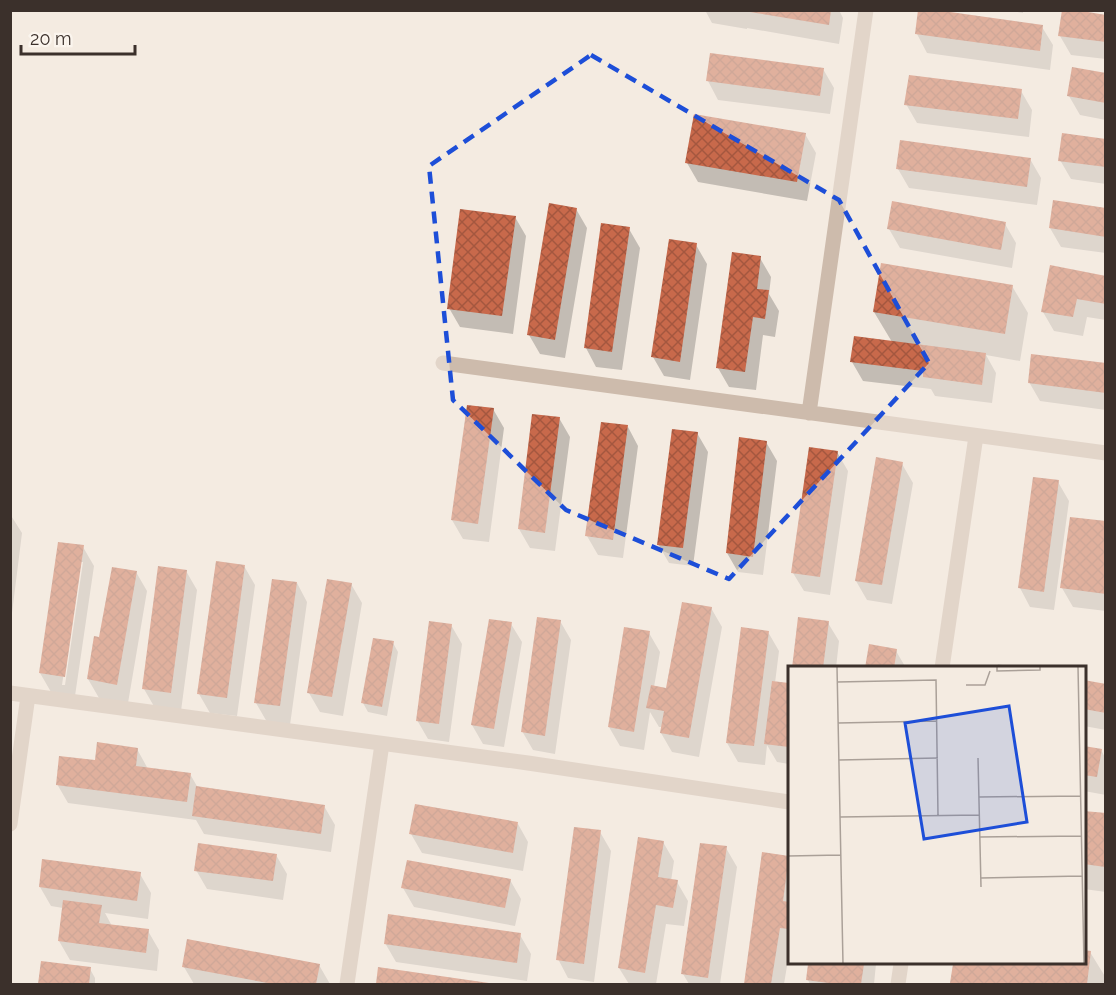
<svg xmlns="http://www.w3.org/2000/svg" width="1116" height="995" viewBox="0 0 1116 995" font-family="Raleway,sans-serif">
<defs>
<pattern id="building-cross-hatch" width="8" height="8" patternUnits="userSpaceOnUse" patternTransform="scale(1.5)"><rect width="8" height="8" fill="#c8694b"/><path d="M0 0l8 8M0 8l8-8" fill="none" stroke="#a4573f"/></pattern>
</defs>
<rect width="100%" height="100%" fill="#f4ebe1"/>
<path fill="#0003" fill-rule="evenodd" d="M 705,10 L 839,10 L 843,18 L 839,44 L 747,28 L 747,29 L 712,23 Z
M 1007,10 L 1023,10 L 1023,13 Z
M 1106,16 L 1106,59 L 1071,55 L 1060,36 Z
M 1042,27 L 1053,45 L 1050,70 L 927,53 L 917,34 Z
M 823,69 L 834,88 L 830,114 L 718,100 L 708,81 Z
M 1106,75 L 1106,120 L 1080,115 L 1069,96 Z
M 1021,91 L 1032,110 L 1029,137 L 917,123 L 906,104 Z
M 805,134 L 816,153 L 807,201 L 698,182 L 687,163 Z
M 1106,140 L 1106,184 L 1071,179 L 1060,160 Z
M 1030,159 L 1041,178 L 1037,205 L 909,188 L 898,169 Z
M 576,209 L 587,228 L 565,358 L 540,354 L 529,335 Z
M 1106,209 L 1106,253 L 1061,247 L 1050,228 Z
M 515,217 L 526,236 L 513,334 L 460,327 L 449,308 Z
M 1005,224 L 1016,243 L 1012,268 L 900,248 L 889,229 Z
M 629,229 L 640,248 L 622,370 L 596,367 L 586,348 Z
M 696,245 L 707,264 L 690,380 L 664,376 L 653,357 Z
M 760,258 L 771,277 L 769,294 L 779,311 L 775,337 L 763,335 L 756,390 L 729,387 L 718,368 Z
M 1106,277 L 1106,320 L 1087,317 L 1083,336 L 1054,331 L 1043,312 Z
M 1012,286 L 1028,313 L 1020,361 L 986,355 L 996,373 L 992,403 L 935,396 L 931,389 L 863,381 L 852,362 L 892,342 L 874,312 Z
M 1106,365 L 1106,410 L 1040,401 L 1029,382 Z
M 493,409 L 504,428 L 489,542 L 463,539 L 452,520 Z
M 559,418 L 570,437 L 555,551 L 530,548 L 519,529 Z
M 628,427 L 638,446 L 623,558 L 598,555 L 587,536 Z
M 697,433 L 708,452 L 693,566 L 669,563 L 658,544 Z
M 766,442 L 777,461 L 763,575 L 738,572 L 727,553 Z
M 837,452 L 848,471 L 830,595 L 804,591 L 793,573 Z
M 902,464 L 913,483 L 892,604 L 867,600 L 856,581 Z
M 1058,482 L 1069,501 L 1054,610 L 1030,607 L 1020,588 Z
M 10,514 L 22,533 L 10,629 Z
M 1106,523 L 1106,611 L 1073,607 L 1062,588 Z
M 83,547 L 94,566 L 75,696 L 51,692 L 40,673 ZM 80,562 L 83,562 L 65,685 L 62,685 Z
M 244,566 L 255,585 L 237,716 L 210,713 L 199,694 Z
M 186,571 L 197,590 L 181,711 L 155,708 L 144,689 Z
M 136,572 L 147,591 L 128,703 L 99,698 L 88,679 L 101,638 Z
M 297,583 L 307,602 L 290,725 L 267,722 L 256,703 Z
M 351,584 L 362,603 L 343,716 L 320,712 L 309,693 Z
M 711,608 L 722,627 L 699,757 L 672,752 L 661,733 L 662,727 L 659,727 L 650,712 L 644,750 L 620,746 L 609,727 L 649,633 L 660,652 L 654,687 L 667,690 Z
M 800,619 L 828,623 L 839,641 L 836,668 L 793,668 Z
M 560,621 L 571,640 L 555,754 L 533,750 L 522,731 Z
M 511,624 L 522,642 L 504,747 L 483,744 L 472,725 Z
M 451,625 L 462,644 L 449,742 L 428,739 L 417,720 Z
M 768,632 L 779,651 L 775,683 L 789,684 L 789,764 L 777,762 L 767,745 L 765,765 L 738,762 L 727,743 Z
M 393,643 L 398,652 L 387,716 L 368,712 L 363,703 Z
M 870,646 L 896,651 L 906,668 L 866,668 Z
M 998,664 L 1016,668 L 997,668 Z
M 1084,681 L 1106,685 L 1106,730 L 1084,726 Z
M 1084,748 L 1101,750 L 1106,759 L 1106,795 L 1084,791 Z
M 137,749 L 148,769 L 190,774 L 198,788 L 324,806 L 335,825 L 331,852 L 204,834 L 196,820 L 68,803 L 57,784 L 96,762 Z
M 1084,812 L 1106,815 L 1106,892 L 1084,889 Z
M 518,824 L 528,842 L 523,871 L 422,853 L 411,834 Z
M 600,832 L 611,851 L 594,982 L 568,978 L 558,959 Z
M 663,842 L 674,861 L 671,881 L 677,882 L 688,901 L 684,926 L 666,924 L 656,984 L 629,984 L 619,968 Z
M 726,848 L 737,867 L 720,984 L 689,984 L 683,974 Z
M 276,855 L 287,874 L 283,900 L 207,889 L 196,870 Z
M 788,858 L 789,954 L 784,984 L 746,984 Z
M 140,874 L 151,893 L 148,919 L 105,913 L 112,926 L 148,931 L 159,950 L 157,971 L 70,960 L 59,941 L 63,908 L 51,906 L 40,887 Z
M 510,880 L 521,899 L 515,926 L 414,907 L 403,888 Z
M 520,935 L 531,954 L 527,981 L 396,962 L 385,943 Z
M 1090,952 L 1106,978 L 1106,984 L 953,984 L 952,982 L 955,964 L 1084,964 Z
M 42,963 L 90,969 L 95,978 L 95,984 L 39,984 Z
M 810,964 L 876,964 L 874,984 L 810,984 L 808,980 Z
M 319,965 L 330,984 L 194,984 L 184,967 Z
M 379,969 L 488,984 L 377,984 Z"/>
<path fill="url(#building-cross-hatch)" d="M 750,10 L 831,10 L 829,25 L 750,12 Z
M 918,10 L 936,10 L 1043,25 L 1040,51 L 915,34 Z
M 1062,10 L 1076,10 L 1106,15 L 1106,42 L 1058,36 Z
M 710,53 L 824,68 L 820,96 L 706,81 Z
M 1072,67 L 1106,73 L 1106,103 L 1067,96 Z
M 909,75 L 1022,89 L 1018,119 L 904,105 Z
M 694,114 L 806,133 L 797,182 L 685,163 Z
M 1062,133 L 1106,139 L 1106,167 L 1058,161 Z
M 900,140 L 1031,158 L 1027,187 L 896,169 Z
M 1053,200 L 1106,208 L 1106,237 L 1049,228 Z
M 892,201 L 1006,222 L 1001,250 L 887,229 Z
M 549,203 L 577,208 L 555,340 L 527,335 Z
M 460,209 L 516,216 L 502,316 L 447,309 Z
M 601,223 L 630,227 L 612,352 L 584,348 Z
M 669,239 L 697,243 L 680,362 L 651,357 Z
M 732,252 L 761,256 L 757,289 L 769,290 L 765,319 L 753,317 L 745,372 L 716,368 Z
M 881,263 L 1013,285 L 1005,334 L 873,312 Z
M 1050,265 L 1106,276 L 1106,304 L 1077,299 L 1073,317 L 1041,312 Z
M 854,336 L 986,353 L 982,385 L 923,377 L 923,371 L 850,362 Z
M 1031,354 L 1106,363 L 1106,393 L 1028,383 Z
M 467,405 L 494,408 L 478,524 L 451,520 Z
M 532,414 L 560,417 L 545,533 L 518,529 Z
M 601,422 L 628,425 L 613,540 L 585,536 Z
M 672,429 L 698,432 L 683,548 L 657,545 Z
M 739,437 L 767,441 L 753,557 L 726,553 Z
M 809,447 L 838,451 L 820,577 L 791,573 Z
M 876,457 L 903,462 L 882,585 L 855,581 Z
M 1033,477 L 1059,480 L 1044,592 L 1018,588 Z
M 1070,517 L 1106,521 L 1106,594 L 1060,588 Z
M 58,542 L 84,545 L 65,677 L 39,673 Z
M 216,561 L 245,565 L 227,698 L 197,694 Z
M 158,566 L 187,570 L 171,693 L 142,689 Z
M 112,567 L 137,571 L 117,685 L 87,679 L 94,636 L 99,637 Z
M 272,579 L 297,582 L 280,706 L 254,703 Z
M 327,579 L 352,583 L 332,697 L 307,693 Z
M 682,602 L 712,607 L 689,738 L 660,733 L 664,711 L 646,708 L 651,685 L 666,688 Z
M 537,617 L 561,620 L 545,736 L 521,732 Z
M 798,617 L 829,621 L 823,668 L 792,668 Z
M 489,619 L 512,622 L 494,729 L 471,725 Z
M 429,621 L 452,624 L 439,724 L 416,721 Z
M 624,627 L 650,631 L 634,732 L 608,727 Z
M 741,627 L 769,631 L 754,746 L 726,743 Z
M 373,638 L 394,641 L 382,707 L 361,703 Z
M 869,644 L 897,649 L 894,668 L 865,668 Z
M 1084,680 L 1106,684 L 1106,713 L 1084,709 Z
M 772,681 L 789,683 L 789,747 L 764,744 Z
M 97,742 L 138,748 L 136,766 L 191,773 L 187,802 L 56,785 L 59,756 L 95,760 Z
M 1084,746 L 1102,749 L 1097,777 L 1084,775 Z
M 196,786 L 325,805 L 321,834 L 192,816 Z
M 415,804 L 518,822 L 513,853 L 409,834 Z
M 1084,811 L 1106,813 L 1105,867 L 1084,864 Z
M 574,827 L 601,830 L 584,964 L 556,960 Z
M 638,837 L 664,841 L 658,877 L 678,880 L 673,908 L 656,905 L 645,973 L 618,968 Z
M 198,843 L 277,854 L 273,881 L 194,871 Z
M 700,843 L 727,846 L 708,978 L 681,974 Z
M 762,852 L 789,856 L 783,901 L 789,902 L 789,929 L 780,928 L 771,984 L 744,984 Z
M 42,859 L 141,872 L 137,901 L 39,887 Z
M 407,860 L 511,879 L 505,908 L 401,888 Z
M 63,900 L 102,905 L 99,923 L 149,929 L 146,953 L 58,941 Z
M 388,914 L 521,933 L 517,963 L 384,944 Z
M 187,939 L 320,964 L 316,984 L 273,984 L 182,967 Z
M 1084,950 L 1091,951 L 1087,984 L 963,984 L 950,983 L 953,964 L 1084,964 Z
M 41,961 L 91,967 L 89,984 L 38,984 Z
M 808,964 L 864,964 L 861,984 L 836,984 L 806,980 Z
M 378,967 L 489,983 L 489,984 L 376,984 Z"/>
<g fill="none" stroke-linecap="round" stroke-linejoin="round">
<path stroke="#cdbbac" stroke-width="15" d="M 443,363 L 1106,453
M 809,413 L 866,10
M 942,668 L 976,436
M 10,693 L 528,763 L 789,802
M 10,824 L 28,696
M 347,984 L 382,744
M 898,984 L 901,964"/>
</g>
<path d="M0 0H1116V995H0ZM 591,55 L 839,200 L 929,363 L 729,579 L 566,510 L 453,400 L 429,166 Z" fill="#f4ebe1" fill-opacity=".55" fill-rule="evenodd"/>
<path fill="none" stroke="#1d4ed8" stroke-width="4.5" stroke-dasharray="12 8" stroke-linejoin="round" d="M 591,55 L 839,200 L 929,363 L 729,579 L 566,510 L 453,400 L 429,166 Z"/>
<g transform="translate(788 666)">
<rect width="298" height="298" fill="#f4ebe1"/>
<path fill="none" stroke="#aaa098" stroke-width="1.5" d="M 49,1 L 55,298M 209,1 L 209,5 L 252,4 L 252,1M 290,1 L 296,298M 49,16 L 148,14 L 150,149M 178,19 L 197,19 L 202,5M 50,57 L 149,55M 190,92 L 193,221M 51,94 L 150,92M 191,131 L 293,130M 52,151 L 191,149M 192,171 L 293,170M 0,190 L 53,189M 193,212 L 294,210"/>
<path fill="#1d4ed8" fill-opacity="0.15" stroke="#1d4ed8" stroke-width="3" d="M 221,40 L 239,156 L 136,173 L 117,57 Z"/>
<rect width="298" height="298" fill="none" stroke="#3b302b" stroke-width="3"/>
</g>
<rect width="1116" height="995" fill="none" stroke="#3b302b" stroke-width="24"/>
<path d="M21 45v9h114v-9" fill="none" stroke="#3b302b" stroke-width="3"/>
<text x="30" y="45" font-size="18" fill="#3b302b" stroke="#fbf5ee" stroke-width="4.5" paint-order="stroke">20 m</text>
</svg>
